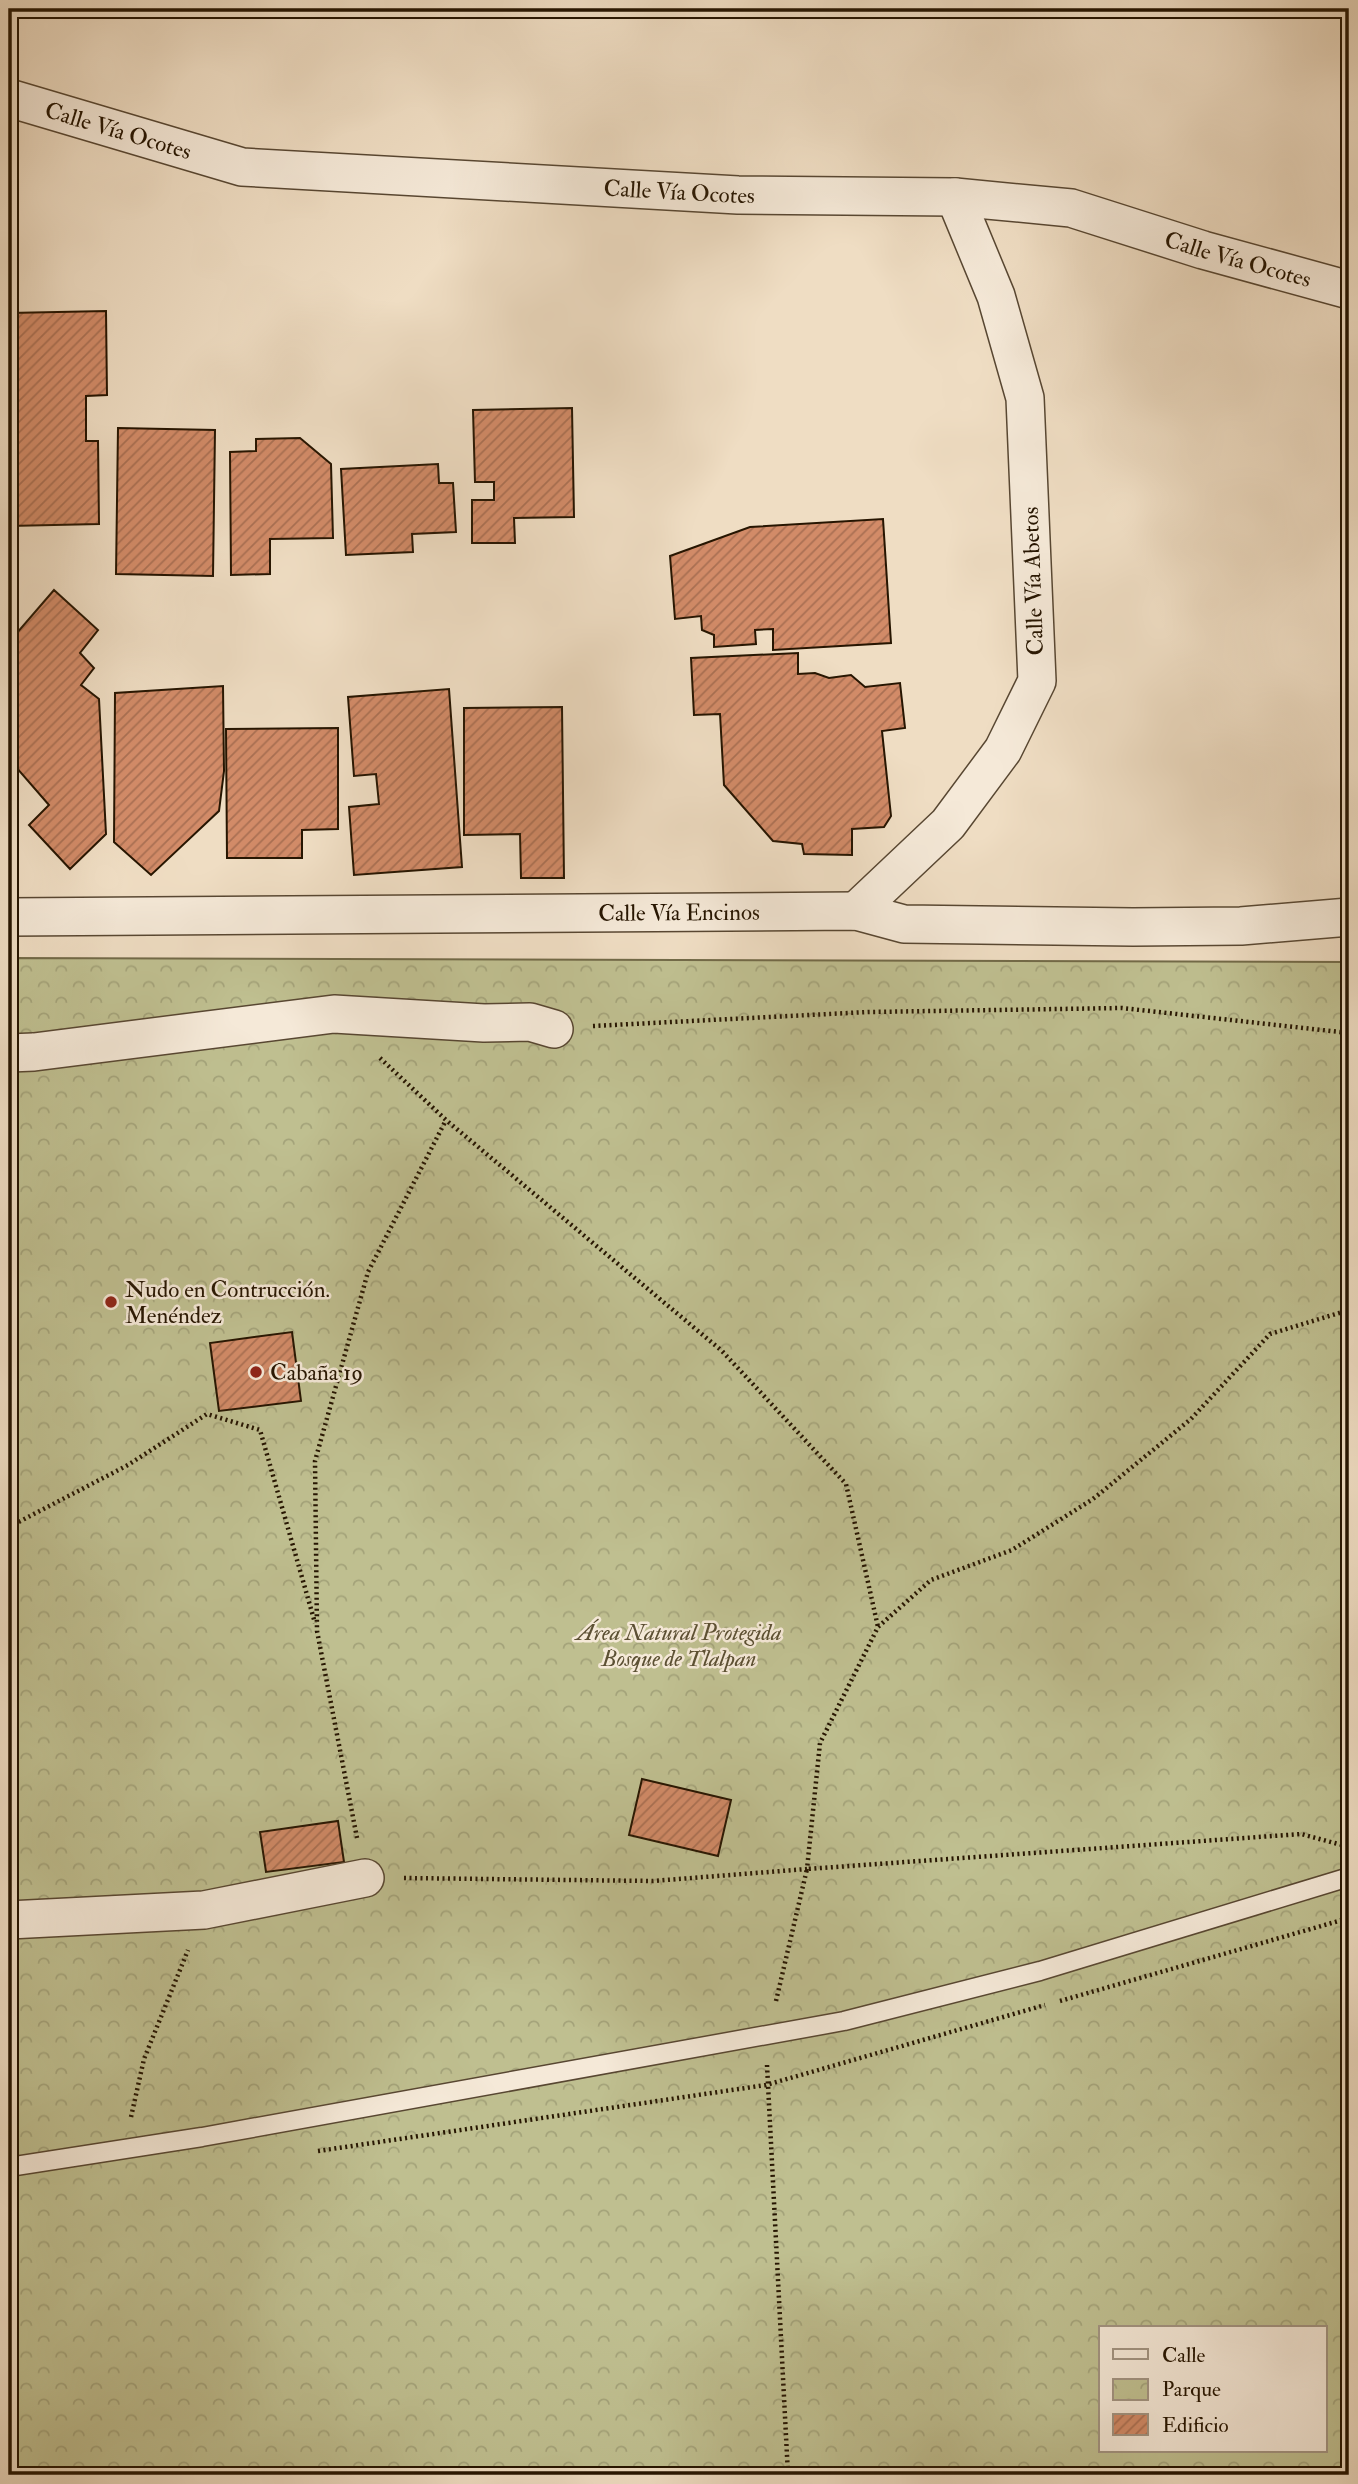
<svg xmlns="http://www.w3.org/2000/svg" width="1358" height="2484" viewBox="0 0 1358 2484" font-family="'IM FELL Double Pica',serif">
<defs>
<pattern id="park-crowns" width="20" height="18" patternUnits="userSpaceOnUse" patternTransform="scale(1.75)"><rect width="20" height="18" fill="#bfbf90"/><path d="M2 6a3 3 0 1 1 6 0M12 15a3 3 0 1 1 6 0" fill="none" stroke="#a4a37a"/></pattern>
<pattern id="building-hatch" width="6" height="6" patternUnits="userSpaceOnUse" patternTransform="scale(1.75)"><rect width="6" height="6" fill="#d28b68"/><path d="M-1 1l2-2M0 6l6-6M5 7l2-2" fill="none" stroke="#aa7053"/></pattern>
</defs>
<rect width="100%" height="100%" fill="#efddc3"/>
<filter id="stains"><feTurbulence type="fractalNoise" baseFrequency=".00286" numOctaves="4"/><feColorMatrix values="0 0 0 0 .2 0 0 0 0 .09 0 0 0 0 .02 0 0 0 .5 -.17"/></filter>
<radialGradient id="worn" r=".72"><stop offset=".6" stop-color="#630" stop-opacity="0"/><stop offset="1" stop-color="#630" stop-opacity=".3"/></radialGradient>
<path fill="url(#park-crowns)" stroke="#726a48" stroke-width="2" fill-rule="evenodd" d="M 9,958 L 1349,962 L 1349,2475 L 9,2475 ZM 1101,2328 L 1325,2328 L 1325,2451 L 1101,2451 Z"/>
<path fill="url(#building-hatch)" stroke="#261501" stroke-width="2" d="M 106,311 L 107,395 L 86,396 L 86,441 L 98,441 L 99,524 L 9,526 L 9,313 Z
M 572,408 L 574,517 L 514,518 L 515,543 L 472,543 L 472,500 L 494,500 L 494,482 L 475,482 L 473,410 Z
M 118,428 L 215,430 L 213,576 L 116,574 Z
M 300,438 L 331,464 L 333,538 L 270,539 L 270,574 L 231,575 L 230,452 L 256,451 L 256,439 Z
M 438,464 L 439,483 L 453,483 L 456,532 L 412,534 L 413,552 L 346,555 L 341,469 Z
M 883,519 L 891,643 L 773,650 L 773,629 L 755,630 L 756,644 L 714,647 L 714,635 L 702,630 L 701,616 L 675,619 L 670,556 L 750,527 Z
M 54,590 L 98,630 L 80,653 L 94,668 L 81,685 L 99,699 L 106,834 L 70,869 L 29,825 L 49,805 L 9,759 L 9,677 L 14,671 L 9,667 L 9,642 Z
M 798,653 L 798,674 L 815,673 L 829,678 L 851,675 L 865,687 L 900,683 L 905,728 L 882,731 L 891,816 L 884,827 L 852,829 L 852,855 L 804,854 L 802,844 L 773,841 L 724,785 L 720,714 L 694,715 L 691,658 Z
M 223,686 L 224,771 L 219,811 L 151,875 L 114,842 L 115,693 Z
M 449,689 L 462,867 L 354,875 L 349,807 L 379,804 L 376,774 L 354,776 L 348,697 Z
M 562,707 L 564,878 L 521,878 L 520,834 L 464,835 L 464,708 Z
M 338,728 L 338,829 L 302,830 L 302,858 L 227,858 L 226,729 Z
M 292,1332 L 301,1401 L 219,1411 L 210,1343 Z
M 642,1779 L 731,1800 L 718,1856 L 629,1835 Z
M 338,1821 L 344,1862 L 266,1872 L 260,1832 Z"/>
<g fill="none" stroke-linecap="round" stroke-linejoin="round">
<defs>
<path id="lane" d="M 9,2167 L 202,2137 L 844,2021 L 1040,1971 L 1349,1877"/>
<g id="street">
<path id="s1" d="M 9,98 L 242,167 L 738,195 L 955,197 L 1071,208 L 1203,250 L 1349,290"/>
<path d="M 856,911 L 948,824 L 1003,750 L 1037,681 L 1025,398 L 996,296 L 955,197"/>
<path id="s2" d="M 9,917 L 856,911 L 904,924 L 1133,927 L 1241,926 L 1349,917"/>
<path d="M 9,1053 L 34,1052 L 334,1014 L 484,1023 L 530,1022 L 554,1029"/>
<path d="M 9,1920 L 204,1910 L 365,1878"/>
</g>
</defs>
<use href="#lane" stroke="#584732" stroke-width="21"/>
<use href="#street" stroke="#584732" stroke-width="40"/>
<path stroke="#261501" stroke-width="4.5" stroke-dasharray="2 3.5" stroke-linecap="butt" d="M 593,1026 L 868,1012 L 1122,1008 L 1349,1033
M 380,1058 L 446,1120 L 722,1351 L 846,1484 L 878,1627
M 9,1527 L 128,1465 L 207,1414 L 260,1430 L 315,1623
M 357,1838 L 317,1631 L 315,1461 L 368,1272 L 446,1120
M 404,1878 L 653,1881 L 807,1869 L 820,1743 L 878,1627 L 931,1580 L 1012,1550 L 1093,1499 L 1191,1419 L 1270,1334 L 1349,1310
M 776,2001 L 807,1869 L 1301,1834 L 1342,1845
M 1060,2001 L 1349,1918
M 767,2065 L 788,2475
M 131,2117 L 144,2059 L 188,1950
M 318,2151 L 766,2085 L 1045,2005"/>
<use href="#lane" stroke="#f5e9d8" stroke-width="18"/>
<use href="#street" stroke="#f5e9d8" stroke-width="37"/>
</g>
<g fill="#8f2418" stroke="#f5e9d8" stroke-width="2.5">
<circle cx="111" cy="1302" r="7"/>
<circle cx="256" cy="1372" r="7"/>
</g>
<g text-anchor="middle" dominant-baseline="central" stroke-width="5" stroke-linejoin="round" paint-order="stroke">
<g font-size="23" fill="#261501" stroke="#f5e9d8">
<text stroke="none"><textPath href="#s1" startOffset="114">Calle Vía Ocotes</textPath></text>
<text stroke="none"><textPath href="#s1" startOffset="681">Calle Vía Ocotes</textPath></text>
<text stroke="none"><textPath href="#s1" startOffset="1248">Calle Vía Ocotes</textPath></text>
<text transform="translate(1033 581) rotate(-92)">Calle Vía Abetos</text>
<text stroke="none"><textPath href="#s2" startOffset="670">Calle Vía Encinos</textPath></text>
</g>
<g font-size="23" fill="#261501" stroke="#f5e9d8" text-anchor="start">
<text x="125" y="1289">Nudo en Contrucción.<tspan x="125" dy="26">Menéndez</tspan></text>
<text x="270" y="1372">Cabaña 19</text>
</g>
<g font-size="23" font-style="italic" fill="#5c5033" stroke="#f5e9d8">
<text x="679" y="1632">Área Natural Protegida<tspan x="679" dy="26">Bosque de Tlalpan</tspan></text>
</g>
</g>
<rect width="1358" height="2484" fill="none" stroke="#efddc3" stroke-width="35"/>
<rect x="10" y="10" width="1337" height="2463" fill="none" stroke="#261501" stroke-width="3.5"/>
<rect x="18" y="18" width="1323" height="2449" fill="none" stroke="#261501" stroke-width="2"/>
<rect x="1099" y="2326" width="228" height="126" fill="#f5e9d8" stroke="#a29482" stroke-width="2"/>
<rect x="1113" y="2349" width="35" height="10" fill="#f5e9d8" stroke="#a29482" stroke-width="2"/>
<text x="1162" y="2362" font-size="21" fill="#261501">Calle</text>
<rect x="1113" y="2379" width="35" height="21" fill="url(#park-crowns)" stroke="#a29482" stroke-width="2"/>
<text x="1162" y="2396" font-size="21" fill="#261501">Parque</text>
<rect x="1113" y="2414" width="35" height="21" fill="url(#building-hatch)" stroke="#a29482" stroke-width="2"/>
<text x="1162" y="2432" font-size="21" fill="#261501">Edificio</text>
<rect width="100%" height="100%" filter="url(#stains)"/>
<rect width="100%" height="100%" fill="url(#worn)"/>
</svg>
